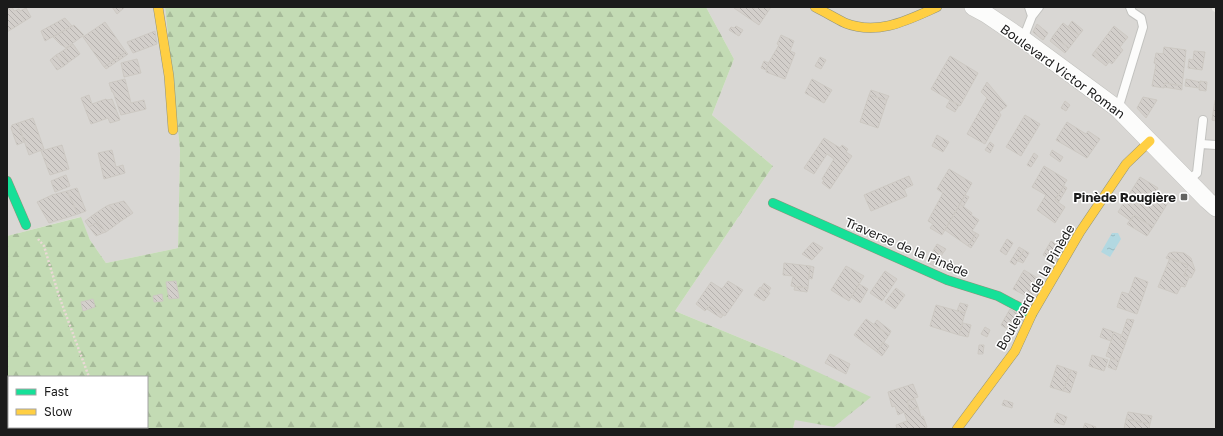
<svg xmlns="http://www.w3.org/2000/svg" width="1223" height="436" viewBox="0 0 1223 436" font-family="'Golos Text',sans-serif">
<defs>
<pattern id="forest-firs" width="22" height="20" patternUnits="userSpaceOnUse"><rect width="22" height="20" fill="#c3dbb4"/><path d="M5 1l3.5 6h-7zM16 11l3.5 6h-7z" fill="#a7bb9a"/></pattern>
<pattern id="water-ripples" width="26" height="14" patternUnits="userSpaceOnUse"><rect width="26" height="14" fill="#b2d8e1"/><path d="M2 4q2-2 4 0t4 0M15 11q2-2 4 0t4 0" fill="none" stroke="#98b9c0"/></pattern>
<pattern id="building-back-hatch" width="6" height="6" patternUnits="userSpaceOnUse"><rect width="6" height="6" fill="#d3cfcb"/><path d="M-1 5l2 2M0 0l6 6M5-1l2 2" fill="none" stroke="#b5b1ae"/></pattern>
</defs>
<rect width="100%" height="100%" fill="#eae8e2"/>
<path fill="#d9d7d4" d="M 7,7 L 165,7 L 180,150 L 178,248 L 106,263 L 90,240 L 80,217 L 7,236 Z
M 706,7 L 1212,7 L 1212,10 L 1216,13 L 1216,429 L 793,429 L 795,420 L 777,353 L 675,311 L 773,166 L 712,115 L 734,59 Z"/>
<path fill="url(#forest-firs)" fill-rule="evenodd" d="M 165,7 L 706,7 L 734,59 L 712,115 L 773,166 L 675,311 L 777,353 L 871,397 L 834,427 L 795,420 L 793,429 L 7,429 L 7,236 L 81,217 L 90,240 L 106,263 L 178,248 L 180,150 ZM 9,377 L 147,377 L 147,427 L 9,427 Z"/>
<path fill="url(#water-ripples)" d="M 1112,233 L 1118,233 L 1121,239 L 1110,257 L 1101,252 Z"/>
<path fill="url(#building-back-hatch)" stroke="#cdc9c3" d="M 7,7 L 12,7 L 14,11 L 19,9 L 20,11 L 26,8 L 31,17 L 7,32 Z
M 112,7 L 125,7 L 117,14 Z
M 735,7 L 751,7 L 754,9 L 755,7 L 771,7 L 759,25 L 734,8 Z
M 65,18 L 72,26 L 45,41 L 41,31 Z
M 1072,21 L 1083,30 L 1079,35 L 1068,27 Z
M 105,22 L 126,52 L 104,67 L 83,37 Z
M 1063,23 L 1079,35 L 1069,48 L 1053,36 Z
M 1037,24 L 1048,33 L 1043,40 L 1033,32 Z
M 74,25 L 84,35 L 66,48 L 62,45 L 61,45 L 53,37 Z
M 736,26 L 743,30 L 739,36 L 729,30 L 731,27 L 734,28 Z
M 1114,26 L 1128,37 L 1120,47 L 1123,50 L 1112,64 L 1095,51 Z
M 155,31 L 157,44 L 133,53 L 127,42 Z
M 781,35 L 794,41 L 790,51 L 795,53 L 785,79 L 766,72 L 769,62 L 779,45 L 777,44 Z
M 1053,36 L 1069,48 L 1065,53 L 1050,41 Z
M 73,44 L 80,54 L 69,62 L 61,52 Z
M 1164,47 L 1186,50 L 1182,86 L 1165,83 L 1164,88 L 1152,86 L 1156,64 L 1154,63 L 1156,53 L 1163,54 Z
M 1095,51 L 1109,62 L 1106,66 L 1092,55 Z
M 1194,51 L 1205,52 L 1202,70 L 1188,68 L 1189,59 L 1193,60 Z
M 61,52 L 69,62 L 64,66 L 56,55 Z
M 126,52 L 128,54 L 106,69 L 104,67 Z
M 56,55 L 64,66 L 57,70 L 50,60 Z
M 950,56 L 978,73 L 960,106 L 931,89 Z
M 820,57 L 826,60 L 821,69 L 815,66 Z
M 137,59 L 141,73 L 124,77 L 121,63 Z
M 764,61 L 769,63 L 766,70 L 761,68 Z
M 125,79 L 131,103 L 144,100 L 146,109 L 121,115 L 113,92 L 112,92 L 109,83 Z
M 812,79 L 832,90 L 824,103 L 805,93 Z
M 1186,79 L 1200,82 L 1199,88 L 1185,86 Z
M 1200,81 L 1207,82 L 1206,91 L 1199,90 Z
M 987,82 L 1007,106 L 999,112 L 1001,115 L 985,144 L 967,134 L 987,98 L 981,92 Z
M 1165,83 L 1182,86 L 1182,90 L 1164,87 Z
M 871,90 L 889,96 L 887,100 L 869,95 Z
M 89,95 L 92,104 L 106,99 L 107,100 L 112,99 L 120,120 L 110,123 L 108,118 L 91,124 L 81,98 Z
M 869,95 L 887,100 L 878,128 L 860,122 Z
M 1143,97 L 1157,100 L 1146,118 L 1137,108 Z
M 950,100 L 959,105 L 955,112 L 946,107 Z
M 1215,100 L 1216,100 L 1216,121 L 1212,120 Z
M 1065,101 L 1070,105 L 1066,111 L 1061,108 Z
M 1025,115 L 1040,124 L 1021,156 L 1006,147 Z
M 33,118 L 44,149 L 29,155 L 18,123 Z
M 1067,122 L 1086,134 L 1088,131 L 1100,139 L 1087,158 L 1056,140 Z
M 18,123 L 24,142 L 17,145 L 11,128 L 12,125 Z
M 937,135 L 949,142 L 943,152 L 932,146 Z
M 824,138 L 840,148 L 842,145 L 848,149 L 846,152 L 852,156 L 830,189 L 822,183 L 824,180 L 822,179 L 834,159 L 827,154 L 814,174 L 804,168 Z
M 990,142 L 994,145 L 990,153 L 985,150 Z
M 62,145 L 69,169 L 50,175 L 41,151 Z
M 112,150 L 116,167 L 123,165 L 125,173 L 104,179 L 98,153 Z
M 1052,150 L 1063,157 L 1060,162 L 1050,155 Z
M 1034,153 L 1038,156 L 1031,167 L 1027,165 Z
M 1044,166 L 1067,180 L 1055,200 L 1065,207 L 1055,223 L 1037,210 L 1046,195 L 1032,187 Z
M 949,169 L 972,183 L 942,235 L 930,228 L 933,224 L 928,221 L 943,193 L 937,189 Z
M 66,175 L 70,186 L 55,192 L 51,181 Z
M 909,176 L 913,185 L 904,189 L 907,196 L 871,211 L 864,195 Z
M 1140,177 L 1158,188 L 1155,193 L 1169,201 L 1153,227 L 1134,215 L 1131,221 L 1118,212 Z
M 1064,186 L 1067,188 L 1058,203 L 1055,200 Z
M 77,188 L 86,211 L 78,214 L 67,191 Z
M 67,191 L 78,214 L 49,223 L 37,202 L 52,195 Z
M 965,195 L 969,197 L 963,207 L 960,204 Z
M 124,201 L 133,213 L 121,221 L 109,205 Z
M 960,204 L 972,213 L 971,215 L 979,220 L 972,231 L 976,233 L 968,246 L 945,230 Z
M 109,205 L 121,221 L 106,232 L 93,215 L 105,207 Z
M 93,215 L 106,232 L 103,233 L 96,223 L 89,227 L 85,221 Z
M 1134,215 L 1153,227 L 1147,236 L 1127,224 Z
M 96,223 L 103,233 L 96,236 L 89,227 Z
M 976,233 L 979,235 L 971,248 L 968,246 Z
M 1007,239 L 1013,243 L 1006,255 L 1000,251 Z
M 1051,241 L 1066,250 L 1058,264 L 1043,255 Z
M 813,242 L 823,248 L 812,260 L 802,254 Z
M 937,244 L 946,249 L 943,253 L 934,249 Z
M 1019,247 L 1024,250 L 1015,265 L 1010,262 Z
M 934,249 L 943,253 L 935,267 L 927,262 Z
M 1024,250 L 1029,253 L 1023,263 L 1018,261 Z
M 1174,252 L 1184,253 L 1191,258 L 1195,270 L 1191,278 L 1184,275 L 1188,265 L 1166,258 L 1169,253 Z
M 1170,258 L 1188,265 L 1184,275 L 1189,277 L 1185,287 L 1181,286 L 1177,294 L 1158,287 Z
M 784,263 L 810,266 L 808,288 L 791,286 L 793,276 L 783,275 Z
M 810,266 L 814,267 L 812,279 L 809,278 Z
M 846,266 L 864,276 L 849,301 L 831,290 Z
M 1024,270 L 1046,283 L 1036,301 L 1013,289 Z
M 885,271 L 897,279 L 882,301 L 870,293 Z
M 1135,277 L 1148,282 L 1137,314 L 1117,307 L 1122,292 L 1129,294 Z
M 176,281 L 179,298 L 169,299 L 166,282 Z
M 728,281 L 743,290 L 725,316 L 709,306 L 705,311 L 696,304 L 711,282 L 722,289 Z
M 764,283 L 771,288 L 768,292 L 761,288 Z
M 859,284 L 868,289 L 860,303 L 851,297 Z
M 795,286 L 808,288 L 807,292 L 794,290 Z
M 760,287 L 770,293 L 764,301 L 754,295 Z
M 896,288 L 905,295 L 895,309 L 885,302 Z
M 162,294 L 163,301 L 154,302 L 153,296 Z
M 93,299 L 95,307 L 83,311 L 81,302 Z
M 960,303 L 968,305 L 965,313 L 957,311 Z
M 936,305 L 965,313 L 959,335 L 930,326 Z
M 709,306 L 723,315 L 721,318 L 707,309 Z
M 1010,309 L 1024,318 L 1014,333 L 1001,325 Z
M 866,319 L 889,335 L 877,352 L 854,335 Z
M 1127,319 L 1134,320 L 1126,342 L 1120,340 Z
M 877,320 L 891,331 L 889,335 L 874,324 Z
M 963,323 L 971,325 L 968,337 L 959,335 Z
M 985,327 L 990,330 L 987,337 L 981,334 Z
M 1103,328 L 1114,332 L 1111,341 L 1100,337 Z
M 1114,332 L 1121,335 L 1120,340 L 1126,342 L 1119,361 L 1106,356 Z
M 883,342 L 889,346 L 882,356 L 877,352 Z
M 979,345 L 984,345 L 983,354 L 978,354 Z
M 830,354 L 850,364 L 846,374 L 825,363 Z
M 1092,355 L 1108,360 L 1104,371 L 1089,366 Z
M 1111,358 L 1119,361 L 1116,370 L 1108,367 Z
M 1057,365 L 1071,370 L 1063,391 L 1050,387 Z
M 1071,370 L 1077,372 L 1070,393 L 1063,391 Z
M 913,384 L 918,397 L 907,401 L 910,410 L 918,407 L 921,417 L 923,416 L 927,427 L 922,429 L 897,429 L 896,425 L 907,421 L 904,412 L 898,415 L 895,406 L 892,407 L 888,392 Z
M 915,399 L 918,407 L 910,410 L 907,401 Z
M 1004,400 L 1013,403 L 1012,408 L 1002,405 Z
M 1128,412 L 1152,416 L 1150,424 L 1126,419 Z
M 1057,413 L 1067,417 L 1064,425 L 1054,422 Z
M 1126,419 L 1150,424 L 1149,429 L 1124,429 Z
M 1085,423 L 1096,427 L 1095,429 L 1083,429 Z"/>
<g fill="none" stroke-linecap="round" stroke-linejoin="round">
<defs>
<path id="lane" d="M 1032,16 L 1039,7
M 1023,39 L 1032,16 L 1029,7
M 1118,109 L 1143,27 L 1141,18 L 1132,12 L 1130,7
M 1201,144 L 1216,145
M 1188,181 L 1197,173 L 1203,120"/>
<path id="street" d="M 973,7 L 986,14 L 1023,39 L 1118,109 L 1207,200 L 1216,208"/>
<path id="fast" d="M 7,181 L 26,225
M 773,203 L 947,280 L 998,296 L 1032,314"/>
<path id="slow" d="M 158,7 L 169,76 L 173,130
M 815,7 C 825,12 835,18 845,23 C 878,36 908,20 937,7
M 957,429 L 1015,351 L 1032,314 L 1080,232 L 1126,164 L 1150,141"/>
</defs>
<use href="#lane" stroke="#c2c2bf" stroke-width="10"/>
<use href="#street" stroke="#c2c2bf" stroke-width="18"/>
<use href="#fast" stroke="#91937a" stroke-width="10"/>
<use href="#slow" stroke="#91937a" stroke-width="10"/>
<path stroke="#ead9d6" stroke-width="2.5" stroke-dasharray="2 2" stroke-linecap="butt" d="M 38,239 L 44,246 L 59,296 L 89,377
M 103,427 L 104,429"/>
<use href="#lane" stroke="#fcfcfb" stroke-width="8"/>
<use href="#street" stroke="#fcfcfb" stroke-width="17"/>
<use href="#fast" stroke="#16e098" stroke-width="9"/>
<use href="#slow" stroke="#ffcf43" stroke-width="9"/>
</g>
<rect fill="#636361" stroke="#fff" stroke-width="1.5" x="1180" y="193" width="8" height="8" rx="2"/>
<g text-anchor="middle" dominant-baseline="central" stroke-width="3" stroke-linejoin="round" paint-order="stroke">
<g font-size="13" fill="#1b1b1b" stroke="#fff">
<text transform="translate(1063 71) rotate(36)">Boulevard Victor Roman</text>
<text transform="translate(907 247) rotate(23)">Traverse de la Pinède</text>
<text transform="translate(1035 287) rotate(-60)">Boulevard de la Pinède</text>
</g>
<g font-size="13" font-weight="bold" fill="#1b1b1b" stroke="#fff" text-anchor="end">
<text x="1176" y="197">Pinède Rougière</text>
</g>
</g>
<rect width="1223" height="436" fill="none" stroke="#1b1b1b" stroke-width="16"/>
<rect x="8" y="376" width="140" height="52" fill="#ffffff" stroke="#a4a4a4"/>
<rect x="16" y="389" width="20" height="6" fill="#16e098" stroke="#a4a4a4"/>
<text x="44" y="396" font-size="12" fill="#1b1b1b">Fast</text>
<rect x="16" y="409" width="20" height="6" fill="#ffcf43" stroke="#a4a4a4"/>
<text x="44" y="416" font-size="12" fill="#1b1b1b">Slow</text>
</svg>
